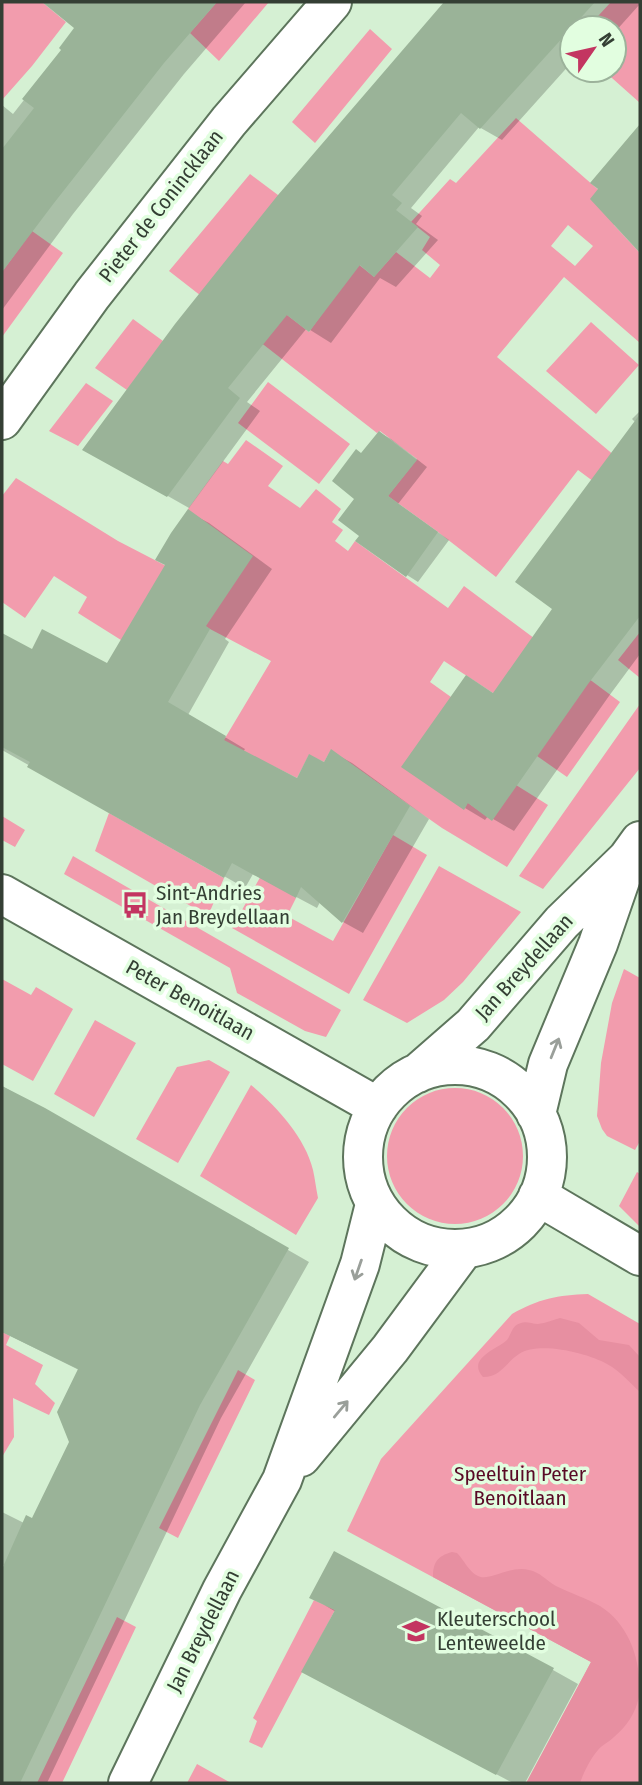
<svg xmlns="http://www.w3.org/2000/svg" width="642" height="1785" viewBox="0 0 642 1785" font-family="'Fira Sans Condensed',sans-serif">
<rect width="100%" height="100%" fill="#d5f0d3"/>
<path fill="#f29cad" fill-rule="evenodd" d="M 2,2 L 42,2 L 66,22 L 32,66 L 2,100 Z
M 217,2 L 269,2 L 219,61 L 190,33 Z
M 611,2 L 640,2 L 640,103 L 603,70 L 614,70 L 614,28 L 587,28 Z
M 370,29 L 392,49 L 315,143 L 292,122 Z
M 516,118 L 625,213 L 614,225 L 640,253 L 640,343 L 564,277 L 497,357 L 640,477 L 640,516 L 578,470 L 496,577 L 438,532 L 388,496 L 417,459 L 380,431 L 377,433 L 169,271 L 250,174 L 278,195 L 287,315 L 309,332 L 358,264 L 374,277 L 396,252 L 430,278 L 440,265 L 422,250 L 430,237 L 411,222 L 450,179 L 456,183 ZM 568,225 L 593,246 L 575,266 L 551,246 Z
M 32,231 L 63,253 L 2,337 L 2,272 Z
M 133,319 L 163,341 L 127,390 L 95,368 Z
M 591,322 L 639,365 L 596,414 L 546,371 Z
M 268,382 L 350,444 L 319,484 L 238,423 Z
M 86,383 L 113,401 L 78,446 L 49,431 Z
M 246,440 L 283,466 L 268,486 L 300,508 L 316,489 L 341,509 L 332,522 L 343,530 L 335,541 L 348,551 L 355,541 L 448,608 L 464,586 L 620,702 L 567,777 L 537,756 L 493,693 L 444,661 L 430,682 L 451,697 L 468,803 L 492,820 L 516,785 L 548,805 L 507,867 L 442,828 L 331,750 L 324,762 L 309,755 L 297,778 L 273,766 L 203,775 L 271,661 L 210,629 L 187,615 L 121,640 L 78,613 L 87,597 L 54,576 L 25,618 L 2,602 L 2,496 L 16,478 L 118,541 L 203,585 L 188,509 L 223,461 L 228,464 Z
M 640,632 L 640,678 L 618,660 Z
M 640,704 L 640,768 L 543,889 L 519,876 Z
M 309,789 L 293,896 L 296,898 L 287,916 L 333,941 L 393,835 L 427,855 L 349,994 L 232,928 Z
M 109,813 L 224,878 L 208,916 L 95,851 Z
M 2,816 L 25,830 L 15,847 L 2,840 Z
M 73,856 L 341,1010 L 326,1037 L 305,1031 L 237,993 L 230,968 L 64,874 Z
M 439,866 L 521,912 L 463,982 L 444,1000 L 407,1023 L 363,1000 Z
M 624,969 L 640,978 L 640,1141 L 635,1150 L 607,1136 L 602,1129 L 597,1116 L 601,1063 L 612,1003 Z
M 2,979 L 31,995 L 36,987 L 73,1009 L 33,1081 L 2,1064 Z
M 95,1020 L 136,1043 L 94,1117 L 54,1094 Z
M 209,1060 L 230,1072 L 178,1163 L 136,1139 L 177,1067 Z
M 251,1085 C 276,1106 305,1137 313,1170 C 315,1179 316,1188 318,1198 L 296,1235 L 200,1176 Z
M387 1156a68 68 0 1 1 136 0a68 68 0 1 1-136 0Z
M 637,1172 L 640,1174 L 640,1227 L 619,1206 Z
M 588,1294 L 640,1324 L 640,1783 L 527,1783 L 591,1662 L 347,1531 L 381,1459 L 512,1314 C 538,1299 558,1295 588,1294 Z
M 2,1325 L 7,1327 L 4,1333 L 10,1336 L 6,1345 L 43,1365 L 35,1384 L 55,1403 L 49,1415 L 13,1398 L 14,1437 L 2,1457 Z
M 238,1370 L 255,1380 L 178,1538 L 159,1528 Z
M 314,1600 L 335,1610 L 262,1748 L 249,1742 L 257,1721 L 253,1718 Z
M 117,1617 L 136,1627 L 62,1783 L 37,1783 Z
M 197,1764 L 231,1783 L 187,1783 Z"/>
<path fill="#e78fa1" d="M 560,1318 L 579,1323 L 599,1340 L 629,1345 L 640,1357 L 640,1392 C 630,1383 620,1371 607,1364 C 587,1353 539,1341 519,1354 C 505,1363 501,1377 483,1377 C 466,1358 498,1349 507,1340 C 512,1333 512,1325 521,1323 C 526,1321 532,1324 538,1324 C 546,1323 552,1320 560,1318 Z
M 452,1552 L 457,1553 C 464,1560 469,1572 478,1576 C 489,1582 510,1565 529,1570 C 540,1572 547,1581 556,1586 C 570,1593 586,1598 600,1606 C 630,1625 642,1662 639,1697 C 635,1714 627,1726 614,1737 C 609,1742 602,1745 598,1750 C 590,1759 584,1772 580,1783 L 526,1783 L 591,1662 L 433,1577 C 433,1563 437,1556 452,1552 Z"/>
<path fill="#0003" d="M 45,2 L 246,2 L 184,74 L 73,214 L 2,310 L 2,105 L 13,114 L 63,50 L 76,28 Z
M 447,2 L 640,2 L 640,4 L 614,33 L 614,28 L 572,28 L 572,62 L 502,140 L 479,127 L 411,208 L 422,216 L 416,224 L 438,240 L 396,287 L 380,278 L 331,343 L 307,328 L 247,402 L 260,411 L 189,508 L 85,449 L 279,196 Z
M 640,411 L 640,654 L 609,696 L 514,831 L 488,816 L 485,820 L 465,808 L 499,700 L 554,609 L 636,423 L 632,419 Z
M 380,433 L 391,439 L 427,467 L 398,504 L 449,540 L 418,582 L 407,575 L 361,536 L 363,455 Z
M 188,512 L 209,523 L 272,569 L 225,639 L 229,642 L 188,715 L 245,749 L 243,752 L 298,780 L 325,764 L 332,752 L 352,763 L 429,819 L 363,933 L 343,922 L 320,902 L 317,908 L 253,874 L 245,888 L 2,750 L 2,635 L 32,652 L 108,665 L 167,565 Z
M 2,1086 L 309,1262 L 221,1418 L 47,1783 L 2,1783 L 2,1573 L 5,1566 L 2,1565 L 2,1512 L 24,1523 L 32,1520 L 71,1442 L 79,1370 L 2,1332 Z
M 311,1597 L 553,1670 L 578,1684 L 525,1783 L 513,1783 L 329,1686 L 336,1612 Z"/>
<path fill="#9ab398" d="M 42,2 L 217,2 L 164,63 L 54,203 L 2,272 L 2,149 L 34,108 L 22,99 L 61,50 L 59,48 L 74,28 Z
M 444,2 L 595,2 L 480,129 L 461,113 L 392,195 L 402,203 L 396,210 L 418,227 L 374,277 L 360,265 L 309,332 L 287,315 L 228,388 L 240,398 L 167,497 L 82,450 L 175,324 L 278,195 Z
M 640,124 L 640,253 L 590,199 L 598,189 L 590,183 Z
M 640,414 L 640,616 L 588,684 L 492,821 L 468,803 L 464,810 L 401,767 L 466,675 L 493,693 L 552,609 L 515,582 Z
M 379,431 L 417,460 L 388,496 L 438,532 L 406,577 L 355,541 L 359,536 L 338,520 L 354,499 L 332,481 L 356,449 L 361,453 Z
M 188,509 L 253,556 L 206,626 L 210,629 L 168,702 L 226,736 L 224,740 L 297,778 L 309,754 L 324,762 L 331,749 L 410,806 L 342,923 L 301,887 L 296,898 L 232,863 L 224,878 L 27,767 L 30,762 L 2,747 L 2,633 L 32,649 L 42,629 L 107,663 L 165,565 L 155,560 L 171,533 Z
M 2,1086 L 45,1108 L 289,1248 L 200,1405 L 20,1783 L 2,1783 L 2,1569 L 26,1515 L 32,1518 L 69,1442 L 57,1412 L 78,1369 L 2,1332 Z
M 334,1551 L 554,1668 L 496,1775 L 301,1672 L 335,1610 L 309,1598 Z"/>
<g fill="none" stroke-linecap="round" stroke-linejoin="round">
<defs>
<path id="minor" d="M 2,420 L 92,295 L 229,121 L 332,2
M 2,894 L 378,1107
M363 1157a92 92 0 1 1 184 0a92 92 0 1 1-184 0Z
M 418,1073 L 473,1025 L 562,922 L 627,859 L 640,841
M 536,1114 L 548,1064 L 598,944 L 625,866
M 538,1196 L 640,1256
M 301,1457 L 390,1349 L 464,1249
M 128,1783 L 222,1590 L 282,1480 L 360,1264 L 375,1204"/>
</defs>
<use href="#minor" stroke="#5d755c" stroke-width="42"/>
<use href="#minor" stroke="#fff" stroke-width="38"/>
</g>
<defs><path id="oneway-shaft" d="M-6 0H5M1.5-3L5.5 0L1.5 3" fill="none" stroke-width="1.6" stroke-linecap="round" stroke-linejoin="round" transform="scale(1.75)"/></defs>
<g stroke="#9a9f9a">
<use href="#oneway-shaft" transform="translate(555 1048) rotate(-68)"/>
<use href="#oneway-shaft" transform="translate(358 1270) rotate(109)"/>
<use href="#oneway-shaft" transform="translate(341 1409) rotate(-50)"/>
</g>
<defs>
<symbol id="bus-bare" viewBox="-9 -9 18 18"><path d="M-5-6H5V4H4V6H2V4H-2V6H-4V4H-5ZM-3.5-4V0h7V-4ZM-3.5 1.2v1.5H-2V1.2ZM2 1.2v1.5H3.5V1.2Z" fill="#c33561" stroke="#e2fee0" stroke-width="2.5" paint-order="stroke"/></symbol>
<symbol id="school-bare" viewBox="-9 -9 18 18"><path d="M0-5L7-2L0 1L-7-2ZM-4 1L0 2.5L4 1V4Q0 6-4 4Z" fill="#c33561" stroke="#e2fee0" stroke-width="2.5" paint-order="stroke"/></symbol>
</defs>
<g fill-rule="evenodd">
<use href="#bus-bare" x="116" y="886" width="38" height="38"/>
<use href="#school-bare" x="397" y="1612" width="38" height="38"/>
</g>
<g text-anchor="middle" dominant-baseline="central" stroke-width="7" stroke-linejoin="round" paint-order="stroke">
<g font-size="21" fill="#343f34" stroke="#e2fee0">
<text transform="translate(161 206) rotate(-52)">Pieter de Conincklaan</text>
<text transform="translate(524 967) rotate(-48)">Jan Breydellaan</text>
<text transform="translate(190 1000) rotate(29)">Peter Benoitlaan</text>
<text transform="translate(203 1631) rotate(-63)">Jan Breydellaan</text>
</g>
<g font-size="21" fill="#343f34" stroke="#e2fee0" text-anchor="start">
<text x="156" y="893">Sint-Andries<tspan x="156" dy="24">Jan Breydellaan</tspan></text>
<text x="437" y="1619">Kleuterschool<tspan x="437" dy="24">Lenteweelde</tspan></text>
</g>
<g font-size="21" fill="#590a26" stroke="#e2fee0">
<text x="520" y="1474">Speeltuin Peter<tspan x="520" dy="24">Benoitlaan</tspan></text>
</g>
</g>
<rect width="642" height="1785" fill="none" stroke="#343f34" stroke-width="7"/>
<g transform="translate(593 49) rotate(56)"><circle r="33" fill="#e2fee0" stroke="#9cb29b" stroke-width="2"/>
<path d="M0-5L12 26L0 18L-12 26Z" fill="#c33561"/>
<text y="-10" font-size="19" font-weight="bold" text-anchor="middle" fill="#343f34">N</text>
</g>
</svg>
